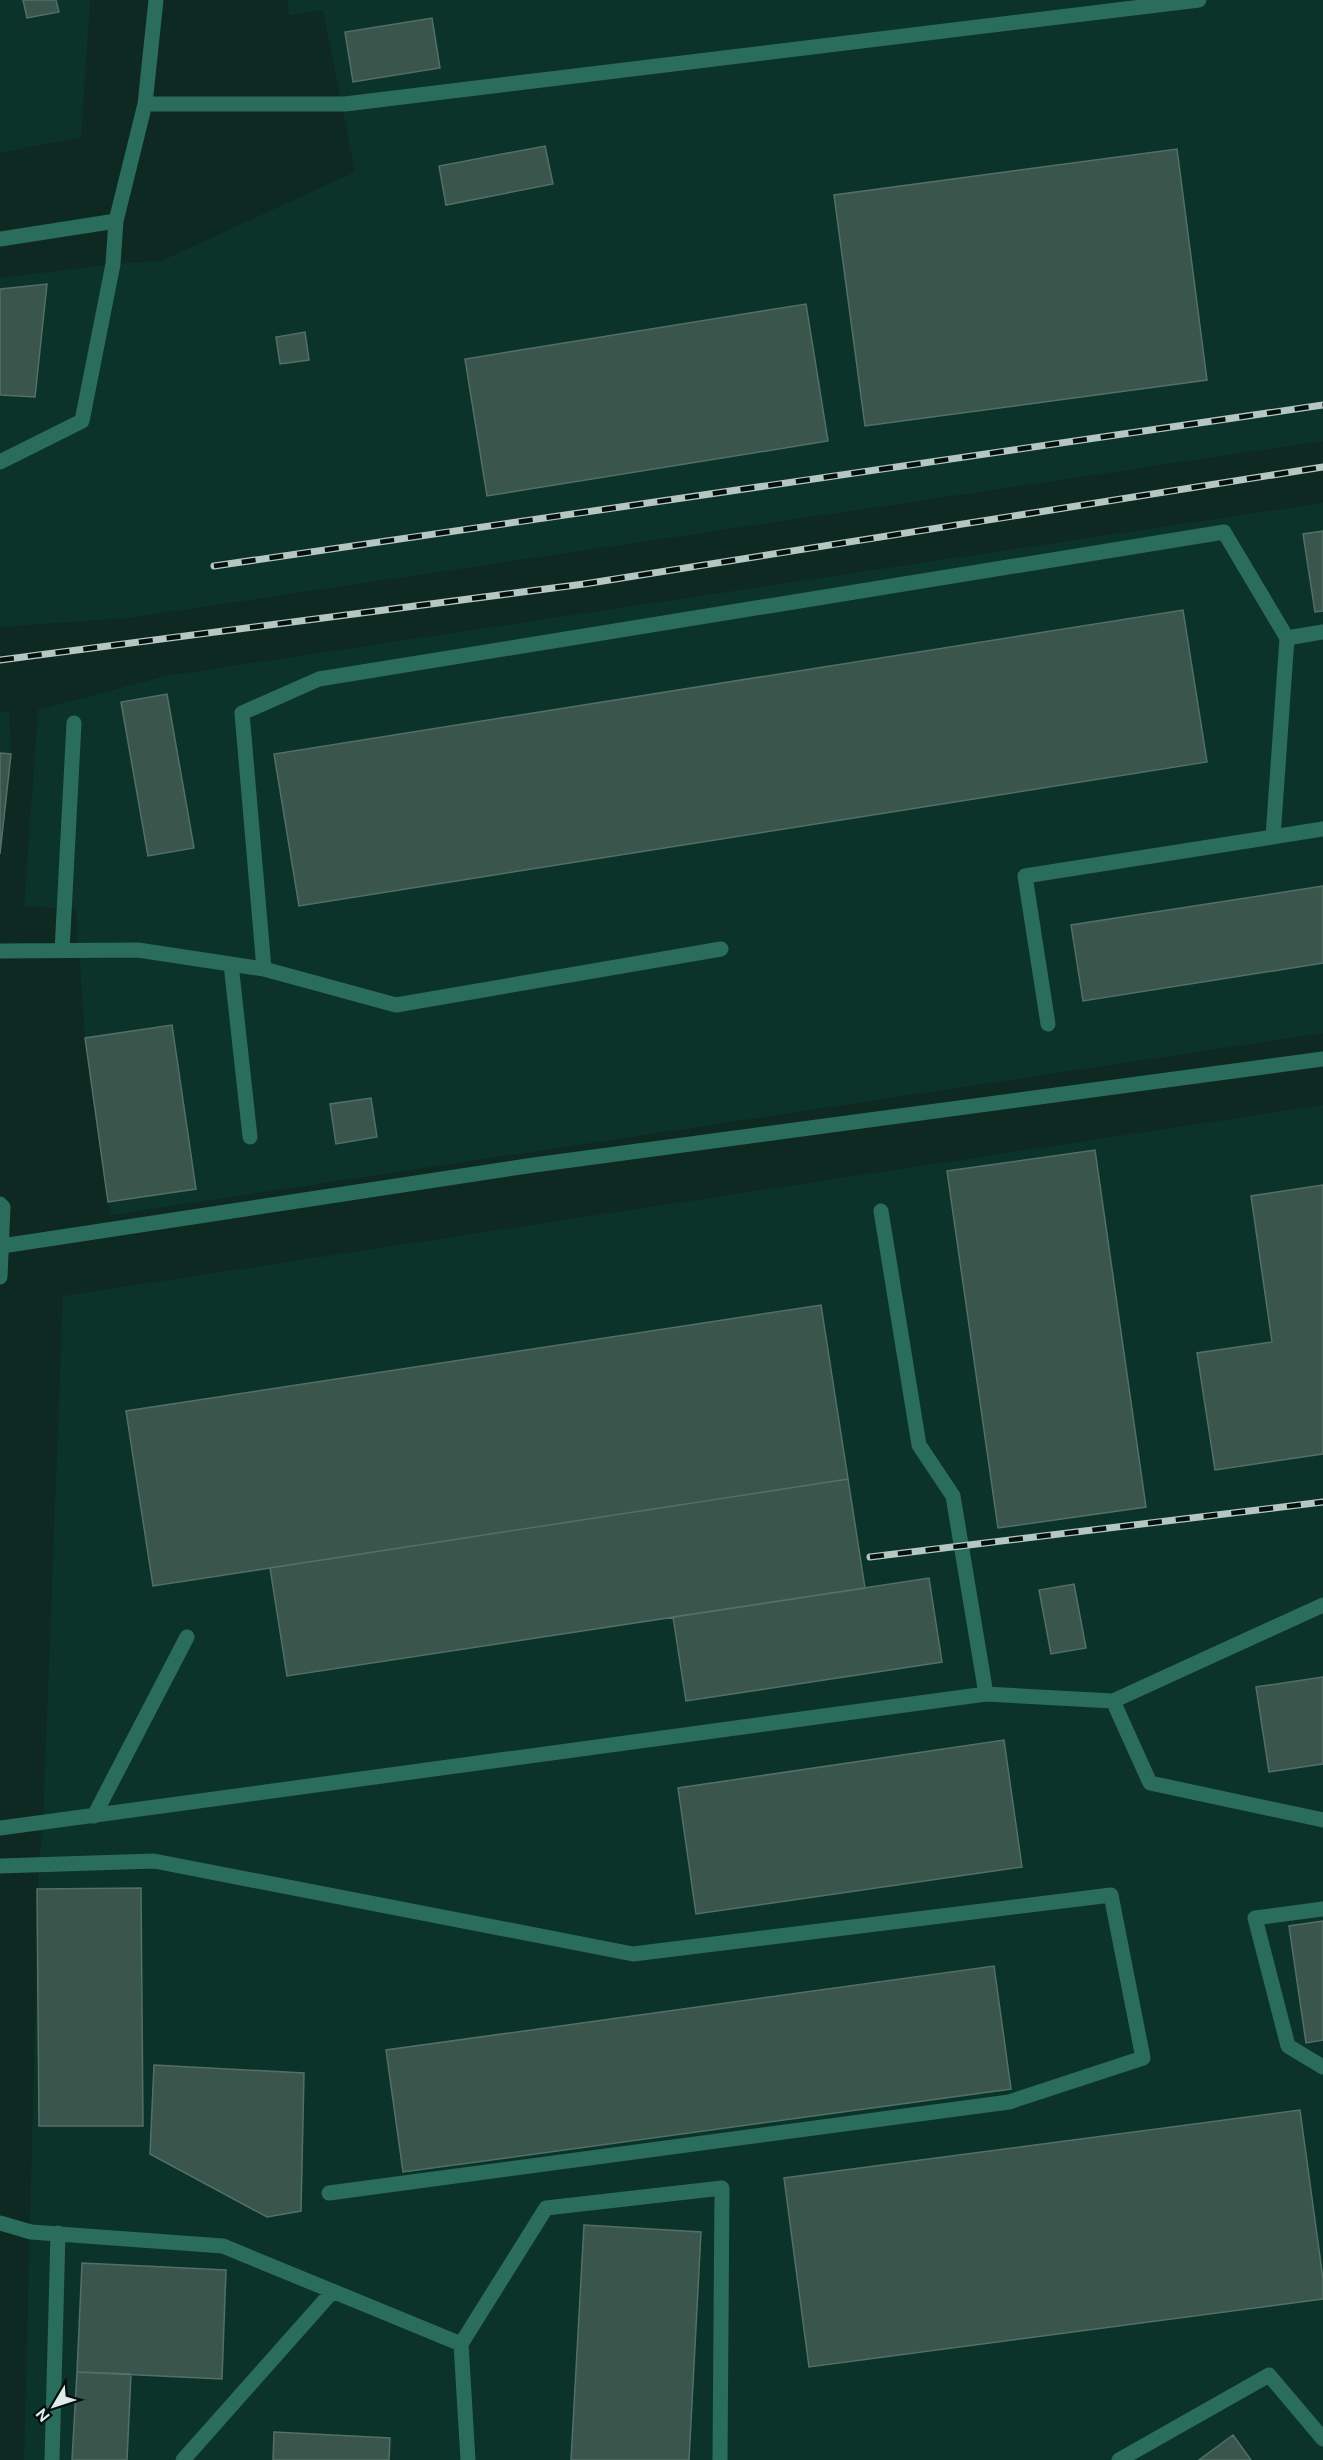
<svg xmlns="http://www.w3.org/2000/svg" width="1323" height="2460" viewBox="0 0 1323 2460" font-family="Ubuntu,sans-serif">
<rect width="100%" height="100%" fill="#0e2922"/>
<path fill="#0c3329" d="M 0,0 L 90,0 L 81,137 L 0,153 Z
M 287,0 L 1323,0 L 1323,441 L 128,618 L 0,627 L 0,278 L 113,264 L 161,261 L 355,172 L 323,10 L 289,15 Z
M 1323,503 L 1323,1033 L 111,1215 L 85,1038 L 76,909 L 24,906 L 38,710 L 165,676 Z
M 0,712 L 9,712 L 11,754 L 0,855 Z
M 1323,1105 L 1323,2460 L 24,2460 L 39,1865 L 43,1822 L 63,1296 Z"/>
<path fill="#39554c" stroke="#537067" stroke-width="1.5" d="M 23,0 L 56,0 L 59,12 L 27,18 Z
M 432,18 L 440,68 L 353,82 L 345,32 Z
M 545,146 L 553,184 L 446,205 L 439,166 Z
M 1177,149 L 1207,380 L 865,426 L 834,195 Z
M 47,284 L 35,397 L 0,395 L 0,289 Z
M 806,304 L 828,441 L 487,496 L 465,359 Z
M 305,332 L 309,360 L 280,364 L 276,337 Z
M 1323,531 L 1323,611 L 1315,612 L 1303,534 Z
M 1183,610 L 1207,762 L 299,906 L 274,754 Z
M 167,694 L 194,848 L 148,856 L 121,702 Z
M 0,753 L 11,754 L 0,854 Z
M 1323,886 L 1323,963 L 1083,1001 L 1071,925 Z
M 172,1025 L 196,1189 L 108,1202 L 85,1038 Z
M 371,1098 L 377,1137 L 336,1144 L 330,1104 Z
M 1095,1150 L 1146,1507 L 998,1528 L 947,1171 Z
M 1323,1185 L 1323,1454 L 1215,1470 L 1197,1353 L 1272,1342 L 1251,1196 Z
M 821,1305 L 848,1479 L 153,1586 L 126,1411 Z
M 848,1479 L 865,1588 L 287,1676 L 270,1568 Z
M 929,1578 L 942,1662 L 686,1701 L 673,1617 Z
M 1074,1584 L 1086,1648 L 1051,1654 L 1039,1590 Z
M 1323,1677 L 1323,1764 L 1269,1772 L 1256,1687 Z
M 1004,1740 L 1022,1867 L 696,1914 L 678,1788 Z
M 141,1888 L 143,2126 L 39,2126 L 37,1889 Z
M 1323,1921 L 1323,2040 L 1306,2043 L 1289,1926 Z
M 994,1966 L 1011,2089 L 403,2172 L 386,2050 Z
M 154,2065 L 304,2073 L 301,2211 L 267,2217 L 150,2154 Z
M 1300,2110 L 1323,2279 L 1323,2299 L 809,2367 L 784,2178 Z
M 584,2225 L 701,2232 L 689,2460 L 571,2460 Z
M 82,2263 L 226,2270 L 222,2379 L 77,2372 Z
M 77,2372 L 131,2374 L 127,2460 L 72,2460 Z
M 274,2432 L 390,2438 L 389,2460 L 273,2460 Z
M 1233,2435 L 1251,2460 L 1199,2460 Z"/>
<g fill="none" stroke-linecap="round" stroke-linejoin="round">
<path stroke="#2a6d5c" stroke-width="15" d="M 145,104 L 345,104 L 1199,0
M 0,239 L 116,221
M 0,462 L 82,421 L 113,264 L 116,221 L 145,104 L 156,0
M 1273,837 L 1287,638
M 0,951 L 138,950 L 264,969 L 242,713 L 319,679 L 1224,532 L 1287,638 L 1323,632
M 62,951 L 74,723
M 231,964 L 250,1137
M 264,969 L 396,1005 L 721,949
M 1048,1024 L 1025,876 L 1323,829
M 0,1204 L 3,1207 L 0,1277
M 881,1211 L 919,1445 L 953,1496 L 986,1694
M 2,1246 L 534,1165 L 1323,1059
M 1113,1701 L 1150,1783 L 1323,1820
M 94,1816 L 187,1637
M 0,1828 L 986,1694 L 1113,1701 L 1323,1605
M 0,1866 L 154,1861 L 633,1954 L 1111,1895 L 1143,2058 L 1009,2102 L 329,2193
M 1323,1909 L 1255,1918 L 1288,2046 L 1323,2067
M 0,2223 L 31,2232 L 223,2246 L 461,2344 L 468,2460
M 461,2344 L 546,2208 L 722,2188 L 720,2460
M 52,2460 L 58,2233
M 183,2460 L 333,2291
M 1119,2460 L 1269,2375 L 1323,2439"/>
<defs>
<path id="rail" d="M 214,566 L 1323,405
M 0,660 L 584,584 L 1323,467
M 870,1557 L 1323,1502"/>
</defs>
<use href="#rail" stroke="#b5c7c1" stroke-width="7"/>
<use href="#rail" stroke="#050f0c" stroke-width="4.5" stroke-dasharray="14" stroke-linecap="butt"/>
</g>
<g transform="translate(54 2406) rotate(231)" stroke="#050f0c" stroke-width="4.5" paint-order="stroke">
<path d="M0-4.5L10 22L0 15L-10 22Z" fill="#dcece6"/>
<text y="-9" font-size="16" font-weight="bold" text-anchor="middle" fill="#dcece6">N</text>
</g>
</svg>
